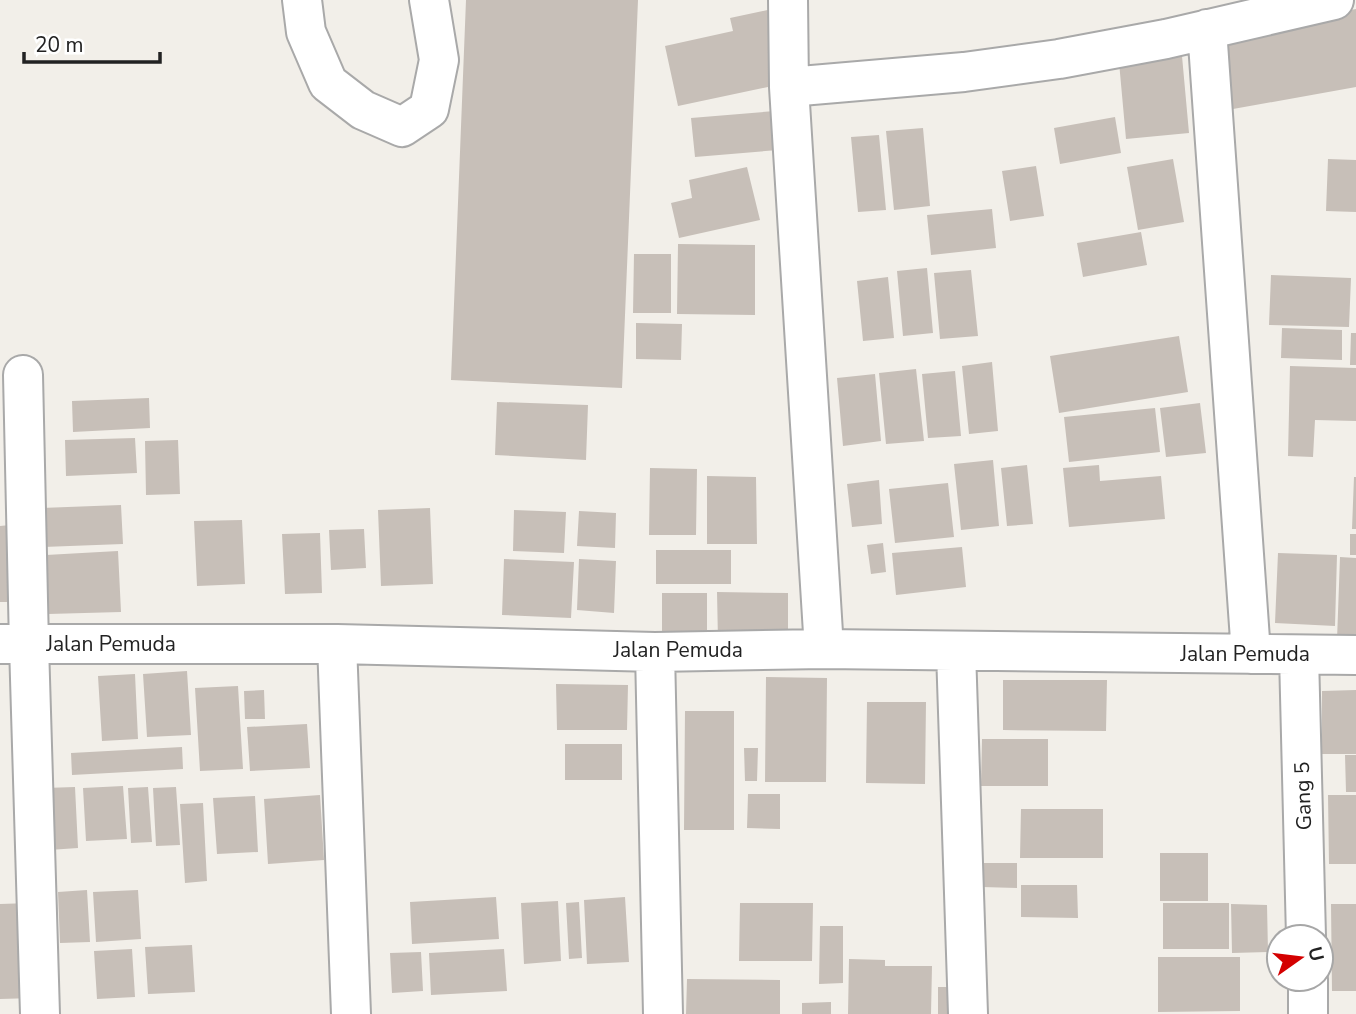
<svg xmlns="http://www.w3.org/2000/svg" width="1356" height="1014" viewBox="0 0 1356 1014" font-family="'Nunito Sans',sans-serif">
<rect width="100%" height="100%" fill="#f2efe9"/>
<path fill="#c7bfb8" d="M 466,0 L 638,0 L 622,388 L 451,380 Z
M 772,9 L 787,83 L 678,106 L 665,46 L 733,31 L 730,18 Z
M 1356,9 L 1356,87 L 1233,109 L 1219,34 Z
M 1182,56 L 1189,133 L 1126,139 L 1119,62 Z
M 775,111 L 778,150 L 695,157 L 691,118 Z
M 1115,117 L 1121,153 L 1060,164 L 1054,128 Z
M 923,128 L 930,206 L 894,210 L 886,131 Z
M 879,135 L 886,210 L 858,212 L 851,137 Z
M 1173,159 L 1184,222 L 1138,230 L 1127,167 Z
M 1328,159 L 1356,160 L 1356,212 L 1326,211 Z
M 1036,166 L 1044,216 L 1010,221 L 1002,171 Z
M 747,167 L 760,220 L 679,238 L 671,203 L 692,198 L 689,180 Z
M 992,209 L 996,248 L 931,255 L 927,215 Z
M 1141,232 L 1147,265 L 1083,277 L 1077,243 Z
M 678,244 L 755,245 L 755,315 L 677,314 Z
M 634,254 L 671,254 L 671,313 L 633,313 Z
M 927,268 L 933,333 L 903,336 L 897,271 Z
M 971,270 L 978,336 L 940,339 L 934,273 Z
M 1271,275 L 1351,278 L 1349,327 L 1269,325 Z
M 888,277 L 894,338 L 863,341 L 857,281 Z
M 636,323 L 682,324 L 681,360 L 636,359 Z
M 1282,328 L 1342,330 L 1342,360 L 1281,358 Z
M 1351,333 L 1356,333 L 1356,365 L 1350,365 Z
M 1179,336 L 1188,392 L 1059,413 L 1050,356 Z
M 992,362 L 998,431 L 969,434 L 962,366 Z
M 1290,366 L 1356,368 L 1356,421 L 1315,420 L 1313,457 L 1288,456 Z
M 916,369 L 924,441 L 886,444 L 879,373 Z
M 955,371 L 961,436 L 928,438 L 922,374 Z
M 875,374 L 881,441 L 843,446 L 837,378 Z
M 149,398 L 150,428 L 73,432 L 72,401 Z
M 497,402 L 588,405 L 586,460 L 495,455 Z
M 1200,403 L 1206,453 L 1166,457 L 1160,408 Z
M 1155,408 L 1160,452 L 1069,462 L 1064,417 Z
M 135,438 L 137,473 L 66,476 L 65,440 Z
M 178,440 L 180,494 L 146,495 L 145,441 Z
M 993,460 L 999,526 L 961,530 L 954,464 Z
M 1027,465 L 1033,524 L 1007,526 L 1001,468 Z
M 1099,465 L 1100,481 L 1161,476 L 1165,519 L 1069,527 L 1063,468 Z
M 650,468 L 697,469 L 696,535 L 649,535 Z
M 707,476 L 756,477 L 757,544 L 707,544 Z
M 1354,477 L 1356,477 L 1356,529 L 1352,529 Z
M 879,480 L 882,524 L 852,527 L 847,484 Z
M 948,483 L 954,537 L 895,543 L 889,489 Z
M 121,505 L 123,544 L 43,547 L 41,508 Z
M 430,508 L 433,584 L 381,586 L 378,510 Z
M 514,510 L 566,512 L 564,553 L 513,551 Z
M 579,511 L 616,513 L 615,548 L 577,546 Z
M 242,520 L 245,584 L 197,586 L 194,521 Z
M 10,525 L 13,602 L 0,602 L 0,526 Z
M 364,529 L 366,568 L 331,570 L 329,530 Z
M 320,533 L 322,593 L 285,594 L 282,534 Z
M 1350,534 L 1356,534 L 1356,555 L 1350,555 Z
M 883,543 L 886,572 L 871,574 L 867,545 Z
M 962,547 L 966,587 L 896,595 L 892,553 Z
M 656,550 L 731,550 L 731,584 L 656,584 Z
M 118,551 L 121,612 L 48,614 L 46,555 Z
M 1278,553 L 1337,555 L 1335,626 L 1275,623 Z
M 1340,557 L 1356,558 L 1356,641 L 1337,640 Z
M 504,559 L 574,562 L 571,618 L 502,615 Z
M 579,559 L 616,561 L 614,613 L 577,610 Z
M 717,592 L 788,593 L 788,641 L 718,641 Z
M 662,593 L 707,593 L 707,637 L 662,637 Z
M 187,671 L 191,735 L 147,737 L 143,674 Z
M 135,674 L 138,739 L 102,741 L 98,676 Z
M 766,677 L 827,678 L 826,782 L 765,782 Z
M 1003,680 L 1107,680 L 1106,731 L 1003,730 Z
M 556,684 L 628,685 L 627,730 L 557,730 Z
M 238,686 L 243,769 L 200,771 L 195,688 Z
M 264,690 L 265,719 L 245,719 L 244,691 Z
M 1356,690 L 1356,754 L 1322,754 L 1322,691 Z
M 867,702 L 926,702 L 925,784 L 866,783 Z
M 685,711 L 734,711 L 734,830 L 684,830 Z
M 307,724 L 310,768 L 250,771 L 247,727 Z
M 982,739 L 1048,739 L 1048,786 L 981,786 Z
M 565,744 L 622,744 L 622,780 L 565,780 Z
M 182,747 L 183,769 L 72,775 L 71,753 Z
M 744,748 L 758,748 L 757,781 L 745,781 Z
M 1345,755 L 1356,755 L 1356,792 L 1346,792 Z
M 123,786 L 127,839 L 86,841 L 83,788 Z
M 75,787 L 78,848 L 49,850 L 45,788 Z
M 148,787 L 152,842 L 131,843 L 128,788 Z
M 176,787 L 180,845 L 156,846 L 153,788 Z
M 748,794 L 780,794 L 780,829 L 747,828 Z
M 320,795 L 324,860 L 268,864 L 264,799 Z
M 1328,795 L 1356,795 L 1356,864 L 1329,864 Z
M 255,796 L 258,852 L 217,854 L 213,798 Z
M 203,803 L 207,881 L 185,883 L 180,804 Z
M 1021,809 L 1103,809 L 1103,858 L 1020,858 Z
M 1160,853 L 1208,853 L 1208,901 L 1160,901 Z
M 982,863 L 1017,863 L 1017,888 L 982,887 Z
M 1021,885 L 1077,885 L 1078,918 L 1021,917 Z
M 87,890 L 90,942 L 60,943 L 58,892 Z
M 138,890 L 141,939 L 96,942 L 93,892 Z
M 496,897 L 499,939 L 412,944 L 410,902 Z
M 625,897 L 629,962 L 587,964 L 584,900 Z
M 558,901 L 561,961 L 524,964 L 521,903 Z
M 579,902 L 582,958 L 569,959 L 566,903 Z
M 30,903 L 34,998 L 0,999 L 0,904 Z
M 740,903 L 813,903 L 812,961 L 739,961 Z
M 1163,903 L 1229,903 L 1229,949 L 1163,949 Z
M 1231,904 L 1267,905 L 1268,952 L 1232,953 Z
M 1331,904 L 1356,904 L 1356,991 L 1332,991 Z
M 820,926 L 843,926 L 843,983 L 819,984 Z
M 192,945 L 195,992 L 148,994 L 145,947 Z
M 132,949 L 135,997 L 97,999 L 94,951 Z
M 504,949 L 507,991 L 431,995 L 429,953 Z
M 421,952 L 423,991 L 392,993 L 390,953 Z
M 1158,957 L 1240,957 L 1240,1011 L 1158,1012 Z
M 849,959 L 885,960 L 885,966 L 932,966 L 931,1014 L 848,1014 Z
M 687,979 L 780,980 L 780,1014 L 686,1014 Z
M 938,987 L 960,987 L 960,1014 L 938,1014 Z
M 831,1002 L 831,1014 L 802,1014 L 802,1003 Z"/>
<g fill="none" stroke-linecap="round" stroke-linejoin="round">
<defs>
<path id="minor" d="M 302,0 L 306,32 L 328,83 L 363,110 L 402,127 L 429,109 L 439,60 L 429,0
M 788,0 L 789,87 L 824,649
M 1207,29 L 1251,654
M 789,87 L 964,72 L 1059,59 L 1166,39 L 1334,0
M 23,375 L 29,645 L 40,1014
M 0,644 L 337,644 L 655,652 L 824,649 L 1356,655
M 337,644 L 351,1014
M 956,651 L 968,1014
M 655,652 L 663,1014
M 1299,655 L 1306,937
M 1308,979 L 1308,1014"/>
</defs>
<use href="#minor" stroke="#a9a9a9" stroke-width="42"/>
<use href="#minor" stroke="#fff" stroke-width="38"/>
</g>
<g text-anchor="middle" dominant-baseline="central" stroke-width="5" stroke-linejoin="round" paint-order="stroke">
<g font-size="21" fill="#222" stroke="#fff">
<text x="111" y="644">Jalan Pemuda</text>
<text x="678" y="650">Jalan Pemuda</text>
<text x="1245" y="654">Jalan Pemuda</text>
<text transform="translate(1303 796) rotate(-92)">Gang 5</text>
</g>
</g>
<g transform="translate(1300 958) rotate(76)"><circle r="33" fill="#ffffff" stroke="#a7a7a7" stroke-width="2"/>
<path d="M0-5L12 26L0 18L-12 26Z" fill="#d40000"/>
<text y="-10" font-size="19" font-weight="bold" text-anchor="middle" fill="#222222">U</text>
</g>
<path d="M24 52v10h136v-10" fill="none" stroke="#222222" stroke-width="3.5"/>
<text x="35" y="52" font-size="21" fill="#222222" stroke="#ffffff" stroke-width="5" paint-order="stroke">20 m</text>
</svg>
